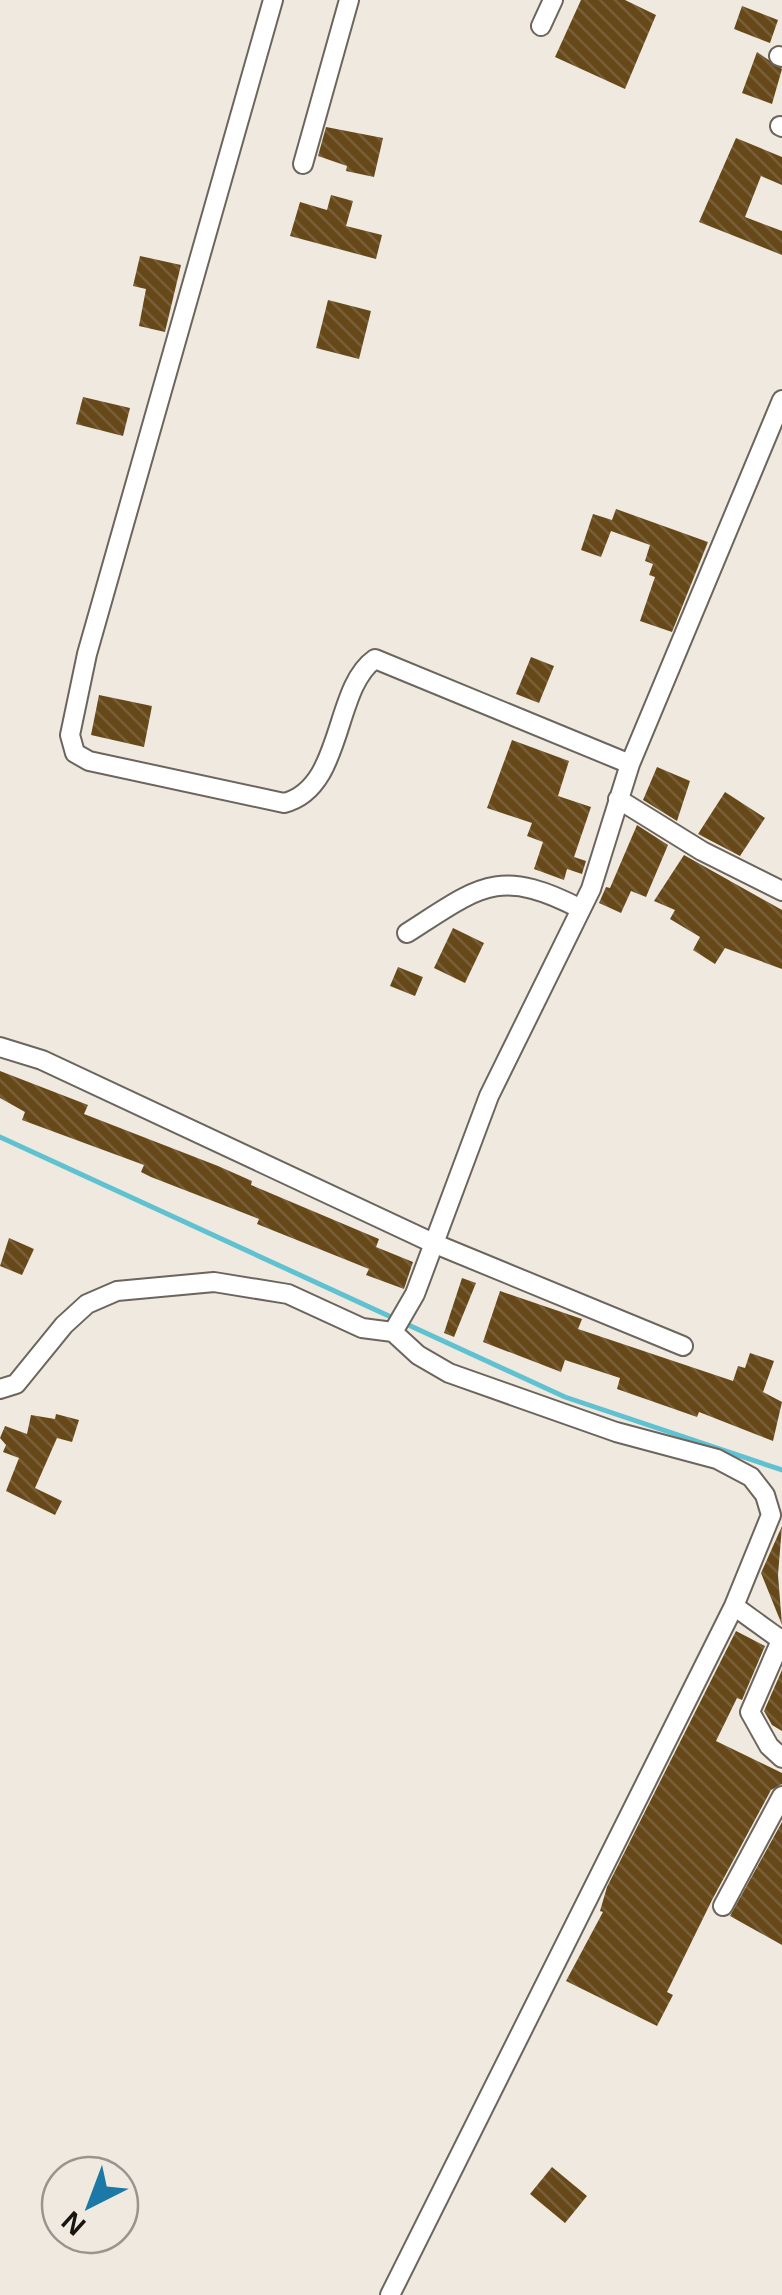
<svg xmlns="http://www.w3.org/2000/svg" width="782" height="2295" viewBox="0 0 782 2295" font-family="Helvetica,sans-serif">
<defs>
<pattern id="building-back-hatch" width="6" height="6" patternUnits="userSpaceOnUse" patternTransform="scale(2.5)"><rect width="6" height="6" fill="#674919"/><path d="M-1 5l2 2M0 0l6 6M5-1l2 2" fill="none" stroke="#775f39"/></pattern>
</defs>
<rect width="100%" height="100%" fill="#f0e9df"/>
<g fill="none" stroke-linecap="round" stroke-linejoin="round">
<path stroke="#60c2d0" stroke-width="5" d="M 0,1137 L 565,1397 L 782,1470"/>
</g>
<path fill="url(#building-back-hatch)" d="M 581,0 L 625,0 L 656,15 L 625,89 L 555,57 Z
M 742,6 L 778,20 L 770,43 L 734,29 Z
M 757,52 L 782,69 L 772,104 L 742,93 Z
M 326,127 L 383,138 L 374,177 L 346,171 L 347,166 L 318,156 Z
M 736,138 L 782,157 L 782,185 L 761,176 L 745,217 L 782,231 L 782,255 L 699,222 Z
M 331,195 L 353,201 L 346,226 L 382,235 L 376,259 L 290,236 L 300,202 L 327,210 Z
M 140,256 L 181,265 L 165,332 L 139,326 L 146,289 L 133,286 Z
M 328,300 L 371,311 L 359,359 L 316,348 Z
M 83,397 L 130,408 L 123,436 L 76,424 Z
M 616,509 L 708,542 L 672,632 L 640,621 L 655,577 L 649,575 L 653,564 L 645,561 L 650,545 L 611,531 L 601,557 L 581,550 L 593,514 L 612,520 Z
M 531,657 L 554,666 L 539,703 L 516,694 Z
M 99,695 L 152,706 L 144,747 L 91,735 Z
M 512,740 L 569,761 L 558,796 L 591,807 L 574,857 L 586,861 L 582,874 L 567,869 L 564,880 L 534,869 L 543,842 L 527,836 L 532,823 L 487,808 Z
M 657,767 L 690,781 L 677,821 L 643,800 Z
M 725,792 L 765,818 L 740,856 L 698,834 Z
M 637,825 L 668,845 L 646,897 L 631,891 L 621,913 L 599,903 L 606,887 L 610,888 Z
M 684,855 L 782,910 L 782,969 L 725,948 L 715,964 L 693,950 L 700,937 L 670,919 L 675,910 L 654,901 Z
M 453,928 L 484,943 L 465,983 L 434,968 Z
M 398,967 L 423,977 L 415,996 L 390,986 Z
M 0,1071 L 88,1105 L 84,1114 L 218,1166 L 252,1181 L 251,1185 L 379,1239 L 376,1247 L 413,1262 L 404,1289 L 366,1275 L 369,1269 L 257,1224 L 259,1219 L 151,1177 L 141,1172 L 144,1165 L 22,1120 L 25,1112 L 0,1098 Z
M 9,1238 L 34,1249 L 22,1275 L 0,1266 Z
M 462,1278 L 476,1283 L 454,1337 L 444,1333 Z
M 500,1291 L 582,1319 L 578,1329 L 733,1381 L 738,1366 L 745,1368 L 750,1353 L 774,1361 L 763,1392 L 782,1402 L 773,1441 L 699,1412 L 697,1417 L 617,1389 L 620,1378 L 565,1360 L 561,1372 L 483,1342 Z
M 56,1414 L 79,1420 L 72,1442 L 57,1438 L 35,1488 L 62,1501 L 55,1515 L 6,1491 L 19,1458 L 3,1452 L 6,1445 L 0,1438 L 5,1426 L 27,1434 L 31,1415 L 55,1419 Z
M 782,1526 L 778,1575 L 782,1625 L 761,1573 Z
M 736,1631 L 765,1646 L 742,1700 L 737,1698 L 716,1741 L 782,1773 L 782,1784 L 771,1790 L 712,1900 L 667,1992 L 673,1995 L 657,2026 L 566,1981 L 603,1912 L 600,1911 L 607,1887 Z
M 782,1670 L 782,1731 L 772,1725 L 764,1711 Z
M 782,1822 L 782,1945 L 730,1916 Z
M 552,2167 L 587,2196 L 565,2223 L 530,2194 Z"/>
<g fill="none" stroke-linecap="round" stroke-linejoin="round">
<defs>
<path id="minor" d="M 273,0 L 87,654 L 70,735 L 75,753 L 89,761 L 284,803 C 344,788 333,688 375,659 L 630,764
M 541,26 L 553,0
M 779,56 L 782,57
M 780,126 L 782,127
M 303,164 L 349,0
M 618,799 L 702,851 L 782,891
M 407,933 C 479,887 498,866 581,909
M 0,1047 L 42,1060 L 433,1243 L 683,1346
M 393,1332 L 415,1294 L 489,1096 L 591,889 L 630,764 L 782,400
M 0,1389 L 16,1384 L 64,1325 L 87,1304 L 117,1291 L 214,1282 L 288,1294 L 362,1328 L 393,1332 L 418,1355 L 449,1373 L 616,1432 L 717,1459 L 751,1477 L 765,1495 L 771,1515 L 734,1606 L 390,2295
M 734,1606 L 781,1640
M 782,1638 L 750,1712 L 769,1746 L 782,1758
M 723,1906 L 782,1796"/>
</defs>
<use href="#minor" stroke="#6b655d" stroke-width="22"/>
<use href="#minor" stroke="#fff" stroke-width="18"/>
</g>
<g transform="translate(90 2205) rotate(222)"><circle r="48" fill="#f0e9df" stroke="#99948d" stroke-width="2.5"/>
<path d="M0-8L18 38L0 25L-18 38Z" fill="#1c78a6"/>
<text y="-15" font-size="28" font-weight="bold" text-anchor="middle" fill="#171512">N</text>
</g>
</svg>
